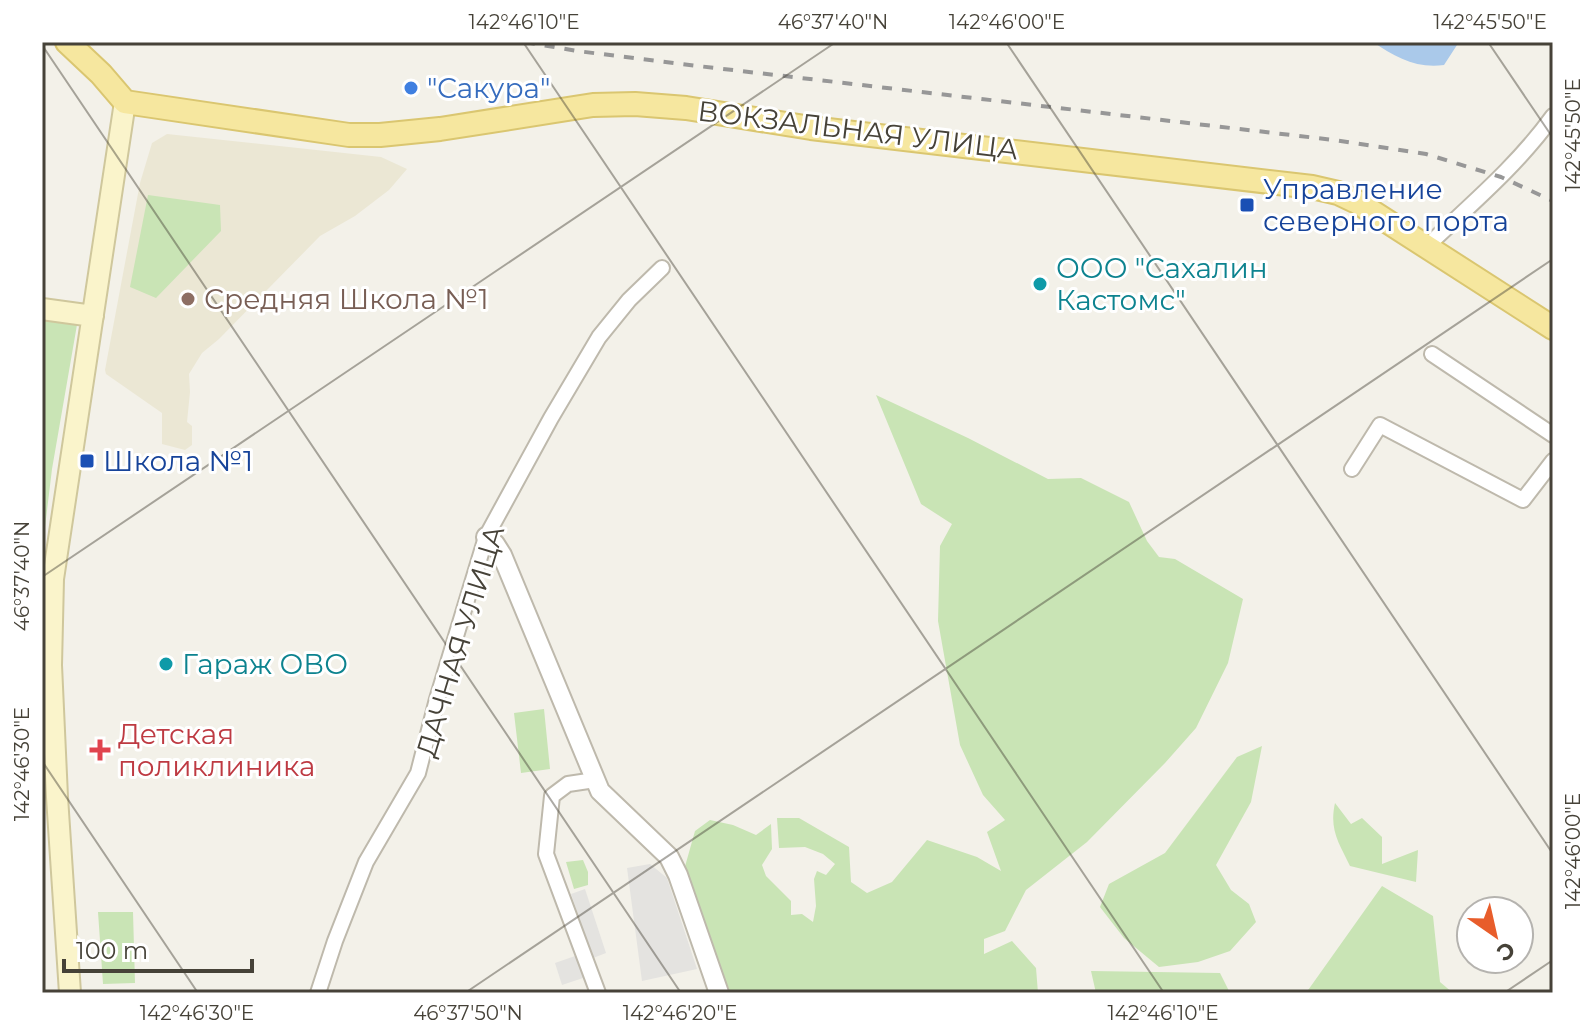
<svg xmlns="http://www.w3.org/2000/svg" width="1595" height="1035" viewBox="0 0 1595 1035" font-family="Montserrat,sans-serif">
<rect width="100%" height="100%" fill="#f3f1e9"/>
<path fill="#ebe7d4" d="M 167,134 L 381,157 L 407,169 L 389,190 L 355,216 L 320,236 L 219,339 L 202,353 L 189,374 L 190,392 L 187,422 L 192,426 L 192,445 L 185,450 L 162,444 L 162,413 L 106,374 L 105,370 L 140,183 L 152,143 Z"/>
<path fill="#c9e4b5" d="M 148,195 L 220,205 L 221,231 L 156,298 L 130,287 Z
M 42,314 L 78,319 L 52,469 L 42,552 Z
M 876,395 L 968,438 L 1048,479 L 1081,478 L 1129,502 L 1147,541 L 1159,557 L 1175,559 L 1243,599 L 1228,663 L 1196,728 L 1165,763 L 1087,842 L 1026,890 L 1005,931 L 984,939 L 984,954 L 1012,941 L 1036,968 L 1038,993 L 727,993 L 684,870 L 695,831 L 710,820 L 733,825 L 756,835 L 771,824 L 772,849 L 762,865 L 766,876 L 791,901 L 791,915 L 802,914 L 813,922 L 816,906 L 814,879 L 817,871 L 826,875 L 835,864 L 823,854 L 805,847 L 779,848 L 777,818 L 799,818 L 849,847 L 851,882 L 867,893 L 892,882 L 927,840 L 977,857 L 1001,871 L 987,832 L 1005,820 L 983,795 L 960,745 L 938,621 L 940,546 L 952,524 L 921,504 Z
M 544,709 L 550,769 L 521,773 L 514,713 Z
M 1262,746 L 1251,802 L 1216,865 L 1231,890 L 1249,904 L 1256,922 L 1230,951 L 1198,962 L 1159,967 L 1124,938 L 1100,907 L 1109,884 L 1165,853 L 1237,757 Z
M 1335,803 L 1351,824 L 1362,818 L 1382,837 L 1382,864 L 1418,850 L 1416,882 L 1350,866 C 1339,843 1329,830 1335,803 Z
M 583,860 L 588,872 L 588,885 L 574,889 L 566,862 Z
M 1382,886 L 1433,916 L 1440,982 L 1453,993 L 1306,993 Z
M 98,912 L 133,912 L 135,983 L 103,984 Z
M 1091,971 L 1220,973 L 1230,993 L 1096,993 Z"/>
<path fill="#e4e3e0" d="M 650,864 L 667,878 L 697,969 L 642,981 L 627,868 Z
M 585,889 L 606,953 L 593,958 L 571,894 Z
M 578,955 L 586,977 L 562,985 L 555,963 Z"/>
<path fill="#aac9ea" d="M 1373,42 L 1462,42 L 1457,45 L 1444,65 C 1417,69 1395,57 1373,42 Z"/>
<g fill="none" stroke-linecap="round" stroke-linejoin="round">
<defs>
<path id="minor" d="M 1426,247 C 1470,205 1517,166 1553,116
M 1432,354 L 1553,435
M 1352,469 L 1380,425 L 1523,500 L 1553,461
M 595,780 L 568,784 L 552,796 L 546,854 L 598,993
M 318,993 L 335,941 L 366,862 L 418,773 L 437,699 L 486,537 L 551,418 L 599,337 L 629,300 L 662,268"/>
<path id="tertiary" d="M 486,537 L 495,544 L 502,555 L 600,791 L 669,857 L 678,875 L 719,993"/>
<path id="secondary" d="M 42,309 L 93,316
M 70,993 L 57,797 L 51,665 L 53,579 L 125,102"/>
<path id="primary" d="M 67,42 L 101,74 L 125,102 L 349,135 L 380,135 L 440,129 L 593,105 L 635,104 L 686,108 L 811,128 L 1312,187 L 1338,193 L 1357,202 L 1553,328"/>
</defs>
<use href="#minor" stroke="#beb9ac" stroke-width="18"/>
<use href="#tertiary" stroke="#beb9ac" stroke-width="22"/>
<use href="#secondary" stroke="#cfc79c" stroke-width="24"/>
<use href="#primary" stroke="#dac670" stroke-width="26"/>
<use href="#minor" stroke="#fff" stroke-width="14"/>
<use href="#tertiary" stroke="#fff" stroke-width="18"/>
<use href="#secondary" stroke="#faf4cb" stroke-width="20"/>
<use href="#primary" stroke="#f6e79f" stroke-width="22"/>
<path stroke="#979797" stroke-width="4" stroke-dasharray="10 10" stroke-linecap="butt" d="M 525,42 L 577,51 L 698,66 L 1334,140 L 1426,154 L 1501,177 L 1553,201"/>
</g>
<path fill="none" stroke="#464238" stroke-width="2" stroke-opacity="0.45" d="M 523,42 L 1164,993M 1006,42 L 1553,854M 1488,42 L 1553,138M 42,45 L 681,993M 42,577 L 836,42M 42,761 L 198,993M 465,993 L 1553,259M 1504,993 L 1553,960"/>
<circle fill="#3f7fe0" stroke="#fff" stroke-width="3" cx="411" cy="88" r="8"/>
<g fill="#1a4fb4" stroke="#fff" stroke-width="3">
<rect x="1239" y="197" width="16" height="16" rx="4"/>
<rect x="79" y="453" width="16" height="16" rx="4"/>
</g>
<g fill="#0f9aa8" stroke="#fff" stroke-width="3">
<circle cx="1040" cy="284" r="8"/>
<circle cx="166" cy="664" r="8"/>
</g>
<circle fill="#8d6e63" stroke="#fff" stroke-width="3" cx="188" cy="299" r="8"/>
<path fill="#e0444e" stroke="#fff" stroke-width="3" d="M96 738h8v8h8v8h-8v8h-8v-8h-8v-8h8z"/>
<g text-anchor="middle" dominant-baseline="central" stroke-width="6" stroke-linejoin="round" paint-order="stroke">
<g font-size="28" fill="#366cbe" stroke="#fff" text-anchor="start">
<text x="427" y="88">"Сакура"</text>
</g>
<g font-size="28" fill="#464238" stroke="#fff">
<text transform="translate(858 130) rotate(7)">ВОКЗАЛЬНАЯ УЛИЦА</text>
<text transform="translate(460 641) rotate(-73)">ДАЧНАЯ УЛИЦА</text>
</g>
<g font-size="28" fill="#164399" stroke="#fff" text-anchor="start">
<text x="1263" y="189">Управление<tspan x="1263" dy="32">северного порта</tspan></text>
<text x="103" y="461">Школа №1</text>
</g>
<g font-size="28" fill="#0d838f" stroke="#fff" text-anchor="start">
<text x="1056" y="268">ООО "Сахалин<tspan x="1056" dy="32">Кастомс"</tspan></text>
<text x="182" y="664">Гараж ОВО</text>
</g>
<g font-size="28" fill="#785e54" stroke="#fff" text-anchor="start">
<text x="204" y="299">Средняя Школа №1</text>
</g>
<g font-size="28" fill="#be3a42" stroke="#fff" text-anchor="start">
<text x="118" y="734">Детская<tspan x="118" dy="32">поликлиника</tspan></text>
</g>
</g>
<rect width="1595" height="1035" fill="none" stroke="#ffffff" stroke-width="88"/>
<g transform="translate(1495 935) rotate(146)"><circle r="38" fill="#ffffff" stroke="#b5b3af" stroke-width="2"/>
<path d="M0-6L14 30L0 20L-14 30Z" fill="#e85d2b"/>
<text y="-12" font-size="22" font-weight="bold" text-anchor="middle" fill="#464238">С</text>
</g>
<path d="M64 959v12h188v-12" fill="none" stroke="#464238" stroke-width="4"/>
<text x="76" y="959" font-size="24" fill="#464238" stroke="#ffffff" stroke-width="6" paint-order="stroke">100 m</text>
<rect x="44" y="44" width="1507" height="947" fill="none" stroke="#464238" stroke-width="3"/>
<g font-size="20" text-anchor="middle" fill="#464238">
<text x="524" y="29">142°46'10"E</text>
<text x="833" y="29">46°37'40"N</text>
<text x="1007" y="29">142°46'00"E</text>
<text x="1490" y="29">142°45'50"E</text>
<text transform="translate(1573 135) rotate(-90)" y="7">142°45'50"E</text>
<text transform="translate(22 576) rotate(-90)" y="7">46°37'40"N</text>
<text transform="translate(22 764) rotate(-90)" y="7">142°46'30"E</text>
<text transform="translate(1573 851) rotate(-90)" y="7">142°46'00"E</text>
<text x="197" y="1020">142°46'30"E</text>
<text x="468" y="1020">46°37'50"N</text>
<text x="680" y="1020">142°46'20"E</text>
<text x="1163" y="1020">142°46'10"E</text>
</g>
</svg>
